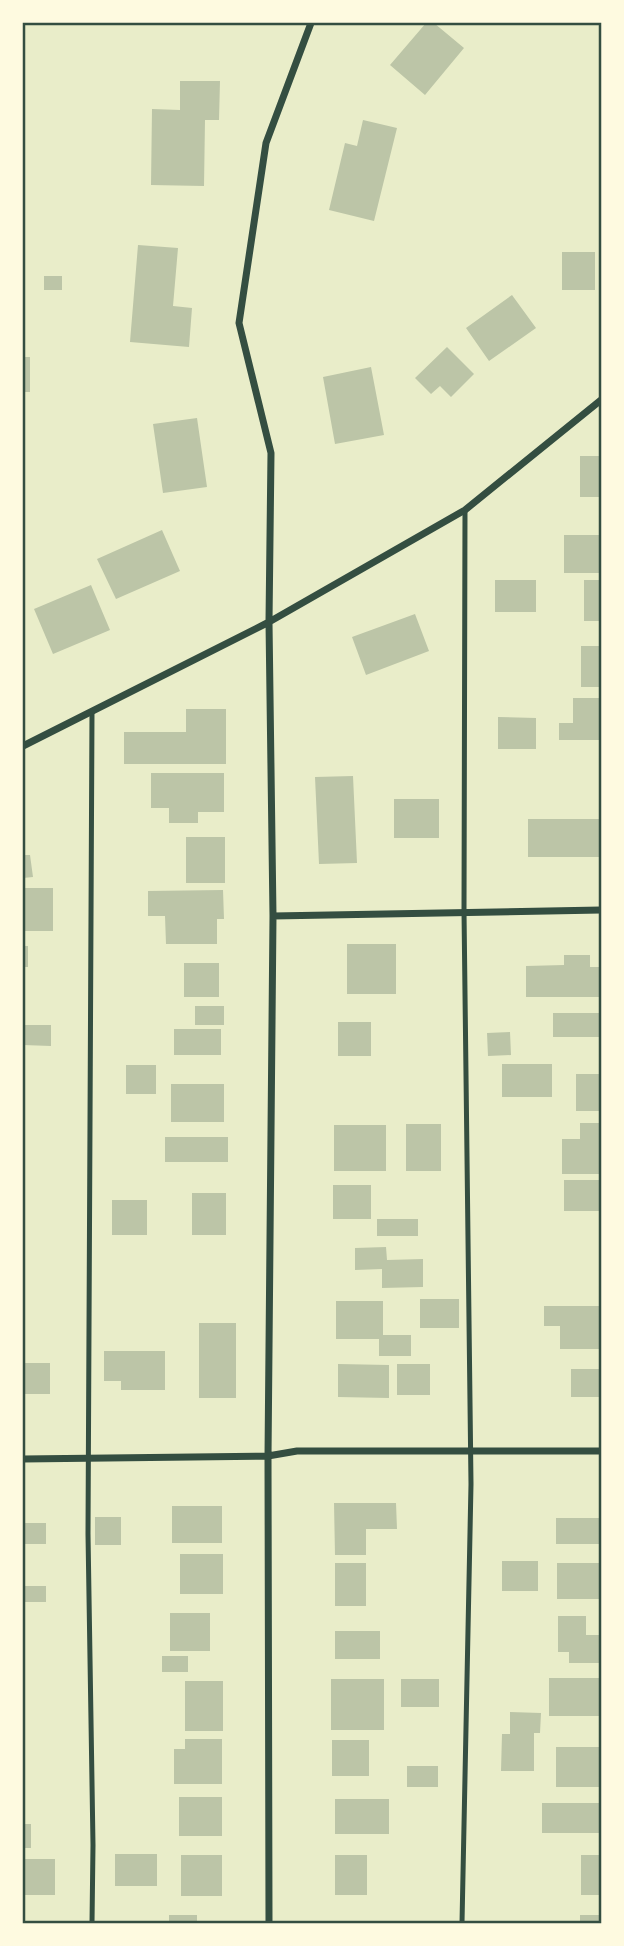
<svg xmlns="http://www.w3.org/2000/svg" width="624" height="1946" viewBox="0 0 624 1946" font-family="Karla,sans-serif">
<rect width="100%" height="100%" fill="#e9edc9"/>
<path fill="#bcc5a7" d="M 426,23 L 434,23 L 464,48 L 425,95 L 390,65 Z
M 180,81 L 220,81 L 219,120 L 205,120 L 204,186 L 151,185 L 152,109 L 180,110 Z
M 363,120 L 397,128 L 374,221 L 329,210 L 345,143 L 357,146 Z
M 138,245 L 178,248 L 173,306 L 192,308 L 189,347 L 130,342 Z
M 562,252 L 595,252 L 595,290 L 562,290 Z
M 44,276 L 62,276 L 62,290 L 44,290 Z
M 512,295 L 536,328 L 489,361 L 466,328 Z
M 447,347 L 474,374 L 451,397 L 440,386 L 431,394 L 415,378 Z
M 23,357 L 30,357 L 30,392 L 23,392 Z
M 371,367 L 384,435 L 335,444 L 323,377 Z
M 197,418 L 207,487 L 163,493 L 153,424 Z
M 580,456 L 601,456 L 601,497 L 580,497 Z
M 162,530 L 180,571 L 116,599 L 97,559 Z
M 564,535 L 601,535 L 601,573 L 564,573 Z
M 495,580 L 536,580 L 536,612 L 495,612 Z
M 584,580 L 601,580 L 601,621 L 584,621 Z
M 91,585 L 110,630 L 53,654 L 34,609 Z
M 415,614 L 429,651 L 366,675 L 352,637 Z
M 581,646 L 601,646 L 601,687 L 581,687 Z
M 573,698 L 601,698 L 601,740 L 559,740 L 559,723 L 573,723 Z
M 186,709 L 226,709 L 226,764 L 124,764 L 124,732 L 186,732 Z
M 498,717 L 536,718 L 536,749 L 498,749 Z
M 151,773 L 224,773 L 224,812 L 198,812 L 198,823 L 169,823 L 169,808 L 151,808 Z
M 353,776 L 357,863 L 319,864 L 315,777 Z
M 394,799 L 439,799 L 439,838 L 394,838 Z
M 528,819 L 601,819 L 601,857 L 528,857 Z
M 186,837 L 225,837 L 225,883 L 186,883 Z
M 23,855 L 30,855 L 33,877 L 23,878 Z
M 23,888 L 53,888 L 53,931 L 23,931 Z
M 223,890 L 224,919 L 217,919 L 217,944 L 166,944 L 165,916 L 148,916 L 148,891 Z
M 347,944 L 396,944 L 396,994 L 347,994 Z
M 23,946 L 28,946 L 28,967 L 23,967 Z
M 564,955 L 590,955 L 590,967 L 601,967 L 601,997 L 526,997 L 526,966 L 564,965 Z
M 184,963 L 219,963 L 219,997 L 184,997 Z
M 195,1006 L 224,1006 L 224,1025 L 195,1025 Z
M 553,1013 L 601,1013 L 601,1037 L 553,1037 Z
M 338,1022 L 371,1022 L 371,1056 L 338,1056 Z
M 23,1025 L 51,1025 L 51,1046 L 23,1045 Z
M 174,1029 L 221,1029 L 221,1055 L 174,1055 Z
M 510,1032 L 511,1055 L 488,1056 L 487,1033 Z
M 502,1064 L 552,1064 L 552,1097 L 502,1097 Z
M 126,1065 L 156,1065 L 156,1094 L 126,1094 Z
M 576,1074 L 601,1074 L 601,1111 L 576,1111 Z
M 171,1084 L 224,1084 L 224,1122 L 171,1122 Z
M 580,1123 L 601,1123 L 601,1174 L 562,1174 L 562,1139 L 580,1139 Z
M 406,1124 L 441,1124 L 441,1171 L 406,1171 Z
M 334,1125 L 386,1125 L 386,1171 L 334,1171 Z
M 165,1137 L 228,1137 L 228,1162 L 165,1162 Z
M 564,1180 L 601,1180 L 601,1211 L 564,1211 Z
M 333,1185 L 371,1185 L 371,1219 L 333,1219 Z
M 192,1193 L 226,1193 L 226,1235 L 192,1235 Z
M 112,1200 L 147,1200 L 147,1235 L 112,1235 Z
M 377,1219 L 418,1219 L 418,1236 L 377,1236 Z
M 386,1247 L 387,1260 L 423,1259 L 423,1287 L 382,1288 L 382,1269 L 355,1270 L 355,1248 Z
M 420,1299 L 459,1299 L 459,1328 L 420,1328 Z
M 336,1301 L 383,1301 L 383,1335 L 411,1335 L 411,1356 L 379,1356 L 379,1339 L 336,1339 Z
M 544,1306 L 601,1306 L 601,1349 L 560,1349 L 560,1326 L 544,1326 Z
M 199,1323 L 236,1323 L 236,1398 L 199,1398 Z
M 104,1351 L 165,1351 L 165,1390 L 121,1390 L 121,1381 L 104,1381 Z
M 23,1363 L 50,1363 L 50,1394 L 23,1394 Z
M 338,1364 L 389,1365 L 389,1398 L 338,1397 Z
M 397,1364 L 430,1364 L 430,1395 L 397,1395 Z
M 571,1369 L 601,1369 L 601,1397 L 571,1397 Z
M 334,1503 L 396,1503 L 397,1529 L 366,1529 L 366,1555 L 335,1555 Z
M 172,1506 L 222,1506 L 222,1543 L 172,1543 Z
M 95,1517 L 121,1517 L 121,1545 L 95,1545 Z
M 556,1518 L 601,1518 L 601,1544 L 556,1544 Z
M 23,1523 L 46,1523 L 46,1544 L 23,1544 Z
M 180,1554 L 223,1554 L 223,1594 L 180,1594 Z
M 502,1561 L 538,1561 L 538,1591 L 502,1591 Z
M 335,1563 L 366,1563 L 366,1606 L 335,1606 Z
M 557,1563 L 601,1563 L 601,1599 L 557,1599 Z
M 23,1586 L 46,1586 L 46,1602 L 23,1602 Z
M 170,1613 L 210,1613 L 210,1651 L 170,1651 Z
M 558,1616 L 586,1616 L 586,1635 L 601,1635 L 601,1663 L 569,1663 L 569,1652 L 558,1652 Z
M 335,1631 L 380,1631 L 380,1659 L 335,1659 Z
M 162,1656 L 188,1656 L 188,1672 L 162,1672 Z
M 549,1678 L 601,1678 L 601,1716 L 549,1716 Z
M 331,1679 L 384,1679 L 384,1730 L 331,1730 Z
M 401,1679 L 439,1679 L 439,1707 L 401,1707 Z
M 185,1681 L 223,1681 L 223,1731 L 185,1731 Z
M 510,1712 L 541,1713 L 540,1733 L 534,1733 L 534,1771 L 501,1771 L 502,1734 L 510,1734 Z
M 185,1739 L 222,1739 L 222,1784 L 174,1784 L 174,1749 L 185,1749 Z
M 332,1740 L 369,1740 L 369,1776 L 332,1776 Z
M 556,1747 L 601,1747 L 601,1787 L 556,1787 Z
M 407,1766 L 438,1766 L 438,1787 L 407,1787 Z
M 179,1797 L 222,1797 L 222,1836 L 179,1836 Z
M 335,1799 L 389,1799 L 389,1834 L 335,1834 Z
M 542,1803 L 601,1803 L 601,1833 L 542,1833 Z
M 23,1824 L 31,1824 L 31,1848 L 23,1848 Z
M 115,1854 L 157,1854 L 157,1886 L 115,1886 Z
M 181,1855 L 222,1855 L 222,1896 L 181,1896 Z
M 335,1855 L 367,1855 L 367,1895 L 335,1895 Z
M 581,1855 L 601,1855 L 601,1895 L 581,1895 Z
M 23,1859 L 55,1859 L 55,1895 L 23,1895 Z
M 169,1915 L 197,1915 L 197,1923 L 169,1923 Z
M 580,1915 L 601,1915 L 601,1923 L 580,1923 Z"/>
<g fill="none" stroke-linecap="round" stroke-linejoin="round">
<path stroke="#344e41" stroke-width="5" d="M 92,1923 L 93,1845 L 88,1534 L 92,712
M 462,1923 L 471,1484 L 464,911 L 465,510"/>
<path stroke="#344e41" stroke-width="7" d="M 23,746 L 269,622 L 465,510 L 601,400
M 273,916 L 601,910
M 23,1459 L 268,1456 L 297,1451 L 601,1451
M 269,1923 L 268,1456 L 273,916 L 269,622 L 271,453 L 239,323 L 266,143 L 311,23"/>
</g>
<rect width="624" height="1946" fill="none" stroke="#fefae0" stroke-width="49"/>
<rect x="24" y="24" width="576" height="1898" fill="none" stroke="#344e41" stroke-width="2.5"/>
</svg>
